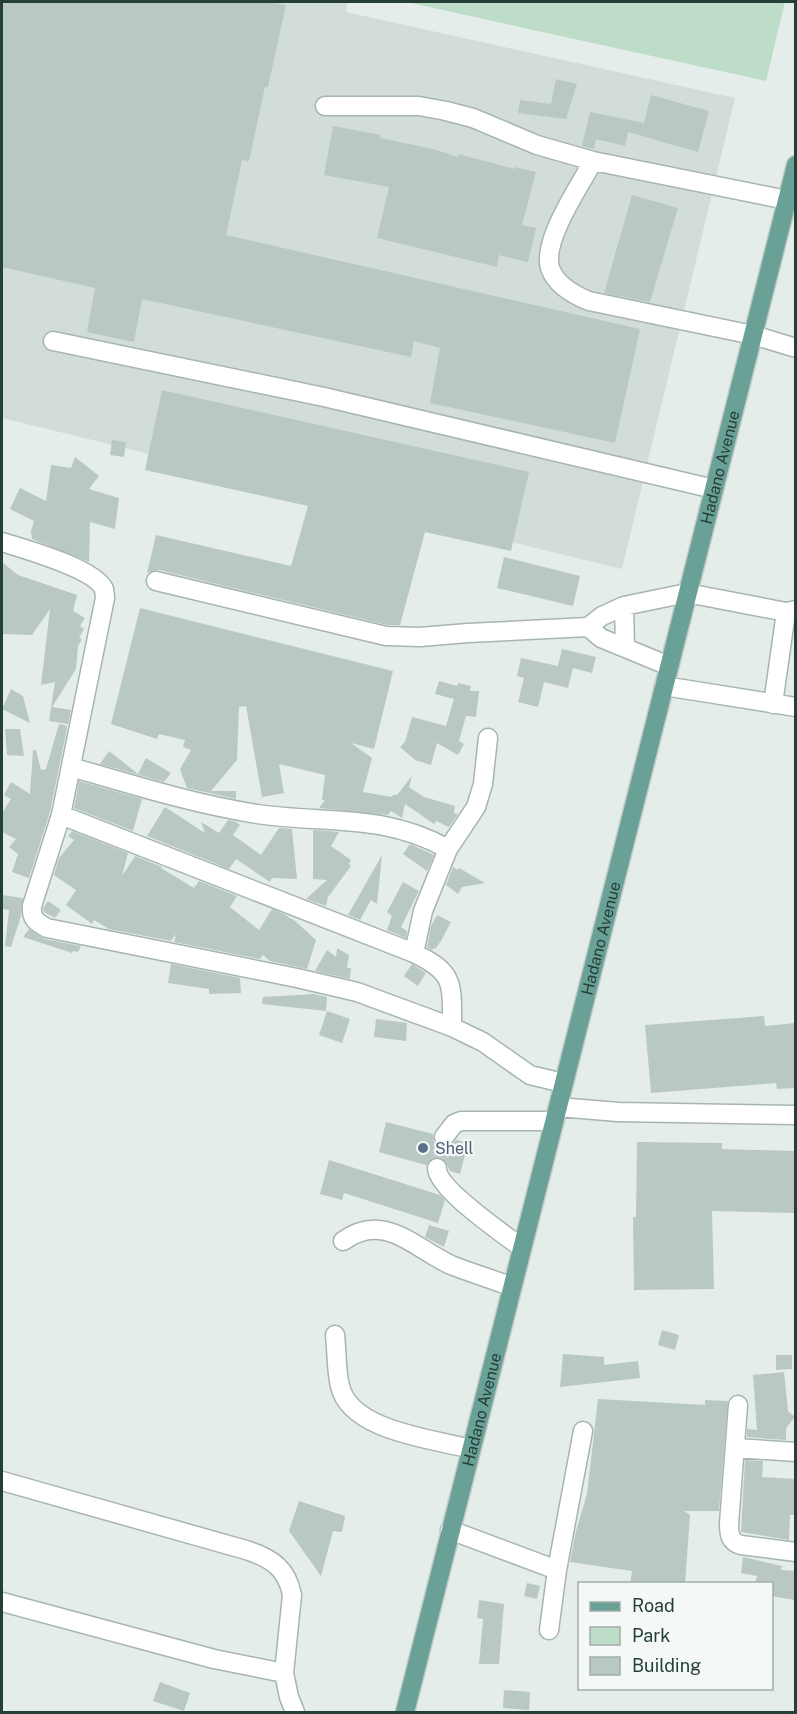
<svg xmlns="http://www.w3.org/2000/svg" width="797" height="1714" viewBox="0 0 797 1714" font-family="'Public Sans',sans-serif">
<rect width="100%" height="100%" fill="#e4ede9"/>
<path fill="#d2ddd8" d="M 2,2 L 347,2 L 346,12 L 735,98 L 622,569 L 2,418 Z"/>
<path fill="#beddc8" d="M 406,2 L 785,2 L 766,81 Z"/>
<path fill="#b9c8c2" d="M 2,2 L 270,2 L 286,5 L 268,87 L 265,87 L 249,161 L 242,160 L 226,235 L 640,329 L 615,443 L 430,403 L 440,348 L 414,341 L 411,357 L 142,299 L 134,342 L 87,332 L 95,288 L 2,267 Z
M 556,79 L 577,84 L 566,119 L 518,113 L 520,100 L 551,104 Z
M 651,95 L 709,111 L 698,152 L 628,132 L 625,146 L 596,139 L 594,149 L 582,146 L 590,112 L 644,123 Z
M 333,126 L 381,135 L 380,138 L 433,149 L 458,157 L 458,154 L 515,169 L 515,167 L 536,172 L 522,225 L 536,228 L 528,262 L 499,255 L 497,267 L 377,238 L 389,187 L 324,175 Z
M 632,195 L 678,208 L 650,302 L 604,293 Z
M 162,390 L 529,472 L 511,551 L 425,532 L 400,625 L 387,625 L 159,570 L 147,573 L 156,535 L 291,566 L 308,506 L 145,470 Z
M 112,440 L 126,442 L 124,457 L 110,455 Z
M 75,457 L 99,476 L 89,489 L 119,498 L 115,529 L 90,522 L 89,562 L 32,539 L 31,531 L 34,521 L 10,509 L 20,488 L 46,501 L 51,465 L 71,468 Z
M 504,557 L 580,576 L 573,606 L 497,588 Z
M 2,562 L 18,575 L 77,595 L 73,611 L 85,618 L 80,626 L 84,629 L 79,638 L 82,639 L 78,646 L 76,669 L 52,707 L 71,710 L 68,724 L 49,721 L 55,682 L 41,685 L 50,609 L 32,635 L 2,634 Z
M 140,608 L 393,671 L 374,749 L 351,743 L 372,758 L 363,792 L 392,797 L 393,795 L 397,795 L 412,776 L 409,787 L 424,797 L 455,806 L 454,813 L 458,814 L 449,827 L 436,821 L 434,824 L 405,804 L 402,818 L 391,811 L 388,815 L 319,808 L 325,800 L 322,800 L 325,775 L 279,764 L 284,793 L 262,797 L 246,706 L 239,707 L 237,760 L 211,791 L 236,791 L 236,799 L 187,788 L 180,769 L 191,750 L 183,747 L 185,740 L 159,734 L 157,739 L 111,724 Z
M 562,649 L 596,657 L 592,673 L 573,668 L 568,688 L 544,682 L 538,707 L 518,702 L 524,678 L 517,676 L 521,658 L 558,666 Z
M 439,681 L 457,686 L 458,683 L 471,686 L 470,691 L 479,691 L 476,717 L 466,716 L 459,741 L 464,744 L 458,755 L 437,743 L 431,765 L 415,760 L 400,747 L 405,742 L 412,717 L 446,726 L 454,699 L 435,694 Z
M 11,689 L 23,696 L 30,723 L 2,709 Z
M 59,724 L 67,726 L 67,728 L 50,812 L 29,878 L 12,872 L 18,854 L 9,847 L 16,839 L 2,832 L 2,813 L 11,799 L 4,795 L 11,782 L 30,794 L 33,750 L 36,750 L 41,770 L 46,769 Z
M 5,729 L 20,729 L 24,756 L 7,755 Z
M 109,751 L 138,774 L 146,758 L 171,773 L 164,782 L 100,764 Z
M 79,781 L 142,799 L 133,831 L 74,808 Z
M 165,807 L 205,833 L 201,822 L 219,833 L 228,820 L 236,822 L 240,825 L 233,835 L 261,855 L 279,828 L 292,829 L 297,879 L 272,878 L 270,882 L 236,859 L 229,869 L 147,836 Z
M 313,830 L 339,832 L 331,846 L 351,860 L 349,864 L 351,866 L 328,897 L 326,906 L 306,899 L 327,880 L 313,879 Z
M 72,831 L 128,853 L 122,876 L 135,856 L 162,867 L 161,868 L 194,888 L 199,881 L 237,896 L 230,907 L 259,930 L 272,909 L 282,913 L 295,921 L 316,940 L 307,969 L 270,961 L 263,955 L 260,959 L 174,942 L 176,934 L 171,941 L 109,929 L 94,920 L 92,924 L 66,905 L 76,890 L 54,875 L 59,858 L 74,840 L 68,836 Z
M 410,844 L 434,855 L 427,871 L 403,854 Z
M 382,855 L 377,904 L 371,900 L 360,920 L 348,915 Z
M 453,867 L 458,870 L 459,868 L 485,883 L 462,887 L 458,894 L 446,885 Z
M 403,882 L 419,891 L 401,927 L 407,931 L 406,938 L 387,930 L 392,916 L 387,912 Z
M 2,895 L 23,898 L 21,916 L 11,947 L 5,946 L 9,910 L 2,909 Z
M 48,901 L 61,910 L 55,918 L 44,912 L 43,908 Z
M 437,915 L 451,922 L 441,941 L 435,949 L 434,948 L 432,950 L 427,947 L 431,926 Z
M 29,929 L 44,939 L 81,946 L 78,952 L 73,951 L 72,953 L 23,937 Z
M 337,948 L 349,955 L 347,968 L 351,968 L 350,979 L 315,971 L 327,950 L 336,957 Z
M 171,964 L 240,978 L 241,993 L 209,994 L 209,989 L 168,983 Z
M 412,964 L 426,973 L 418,986 L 404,976 Z
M 314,994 L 327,997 L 326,1011 L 262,1004 L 263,997 Z
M 327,1011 L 350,1019 L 342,1043 L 319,1035 Z
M 764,1016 L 765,1026 L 795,1023 L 795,1088 L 777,1089 L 776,1083 L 651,1093 L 645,1025 Z
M 376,1019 L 407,1023 L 406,1041 L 374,1037 Z
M 386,1122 L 433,1134 L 434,1142 L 442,1148 L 449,1147 L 456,1140 L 468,1143 L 460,1174 L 450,1171 L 445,1160 L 440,1157 L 433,1158 L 426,1165 L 379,1152 Z
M 637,1142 L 722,1143 L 722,1149 L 795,1151 L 795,1213 L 712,1211 L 714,1289 L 634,1290 L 633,1217 L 636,1217 Z
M 329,1160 L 440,1195 L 445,1200 L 438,1223 L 344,1193 L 342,1200 L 320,1194 Z
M 429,1225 L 449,1231 L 444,1247 L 425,1237 Z
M 662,1330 L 679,1335 L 675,1350 L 658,1345 Z
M 563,1354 L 604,1357 L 604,1365 L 638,1361 L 640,1378 L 560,1387 Z
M 776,1355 L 792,1355 L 792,1369 L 776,1370 Z
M 784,1372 L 788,1411 L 795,1417 L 786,1428 L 786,1440 L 747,1437 L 747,1429 L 757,1430 L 753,1375 Z
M 598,1399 L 705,1405 L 705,1400 L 728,1401 L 719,1511 L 684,1511 L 690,1515 L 685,1584 L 630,1584 L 632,1571 L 570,1562 L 576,1531 L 587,1494 Z
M 745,1460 L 763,1461 L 762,1477 L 795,1479 L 794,1515 L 790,1515 L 789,1540 L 741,1532 Z
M 299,1501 L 345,1516 L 342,1532 L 333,1531 L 321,1576 L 289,1531 Z
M 743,1557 L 782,1566 L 781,1570 L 795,1571 L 795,1600 L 771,1596 L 771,1584 L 755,1584 L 757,1576 L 741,1573 Z
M 527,1583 L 540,1586 L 537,1599 L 524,1596 Z
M 479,1600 L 504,1604 L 499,1664 L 479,1664 L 483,1619 L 477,1618 Z
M 160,1682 L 190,1693 L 184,1711 L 153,1701 Z
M 504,1690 L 530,1692 L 529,1710 L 503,1708 Z"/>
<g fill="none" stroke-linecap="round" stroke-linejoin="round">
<path stroke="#becac6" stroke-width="18" stroke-dasharray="18 9" stroke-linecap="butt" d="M 437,1168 L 444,1137"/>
<defs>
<path id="minor" d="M 325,106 L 419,106 L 446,111 L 473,118 L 537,145 L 593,161 L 787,200
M 593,161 C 580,186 542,240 550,268 C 556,285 574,295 589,301 L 753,335 L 796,348
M 53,341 L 324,397 L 714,489
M 2,542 C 24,549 94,568 104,589 C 104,590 105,596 105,598 L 61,815 L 32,906 C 31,919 36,922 47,928 L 297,978 L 357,992 L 452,1027 L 483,1042 L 530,1075 L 563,1083
M 156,581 L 386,636 L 420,637 L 468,633 L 588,627 L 602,616 L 624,606 L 687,593 L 786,612 L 796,610
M 624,606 L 625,647
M 588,627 L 601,638 L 669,666
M 664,686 L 796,707
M 773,704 L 786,612
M 71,767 C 133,785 194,804 257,814 C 326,824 384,813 448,849
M 61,815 L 414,953 C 455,973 452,983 452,1027
M 414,953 L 423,911 L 448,849 L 476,807 L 483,784 L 488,738
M 558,1107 L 618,1112 L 796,1115
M 444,1137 L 454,1124 L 461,1121 L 554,1121
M 437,1168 C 437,1189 504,1234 522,1248
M 343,1241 C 384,1211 414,1248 451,1265 C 471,1273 492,1279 512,1287
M 335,1335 C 337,1352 336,1370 340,1386 C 350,1431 433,1439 471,1449
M 738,1405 L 729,1524 C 729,1534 730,1542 741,1545 L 796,1552
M 736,1448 L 796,1452
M 2,1481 L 246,1550 C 271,1558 287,1568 292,1595 L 284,1673
M 450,1530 L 557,1570
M 2,1602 L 214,1659 L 284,1673 L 289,1697 L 295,1712
M 549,1630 L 557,1570 L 583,1431"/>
<g id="major">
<path id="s1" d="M 405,1712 L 796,165"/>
</g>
</defs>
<use href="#minor" stroke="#a7b5b0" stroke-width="21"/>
<use href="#major" stroke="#c2c9c7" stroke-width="21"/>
<use href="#minor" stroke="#fff" stroke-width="18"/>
<use href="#major" stroke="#6aa196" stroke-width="18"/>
</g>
<circle fill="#5c6f8a" stroke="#f4f9f7" stroke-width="2" cx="423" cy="1148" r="6"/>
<g text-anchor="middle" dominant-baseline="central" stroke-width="4.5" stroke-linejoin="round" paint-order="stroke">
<g font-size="16" fill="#243e38" stroke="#f4f9f7">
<text stroke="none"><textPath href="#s1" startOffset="1284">Hadano Avenue</textPath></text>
<text stroke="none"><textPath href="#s1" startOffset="798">Hadano Avenue</textPath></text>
<text stroke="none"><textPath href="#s1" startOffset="312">Hadano Avenue</textPath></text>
</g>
<g font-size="16" fill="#4e5e75" stroke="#f4f9f7" text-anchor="start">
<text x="435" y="1148">Shell</text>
</g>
</g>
<rect width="797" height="1714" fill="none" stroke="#243e38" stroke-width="6"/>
<rect x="578" y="1582" width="195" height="108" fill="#f4f9f7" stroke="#a1aeab" stroke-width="1.5"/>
<rect x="590" y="1602" width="30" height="9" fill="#6aa196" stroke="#a1aeab" stroke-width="1.5"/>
<text x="632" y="1612" font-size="18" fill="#243e38">Road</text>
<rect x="590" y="1627" width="30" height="18" fill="#beddc8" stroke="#a1aeab" stroke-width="1.5"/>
<text x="632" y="1642" font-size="18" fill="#243e38">Park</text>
<rect x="590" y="1657" width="30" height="18" fill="#b9c8c2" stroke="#a1aeab" stroke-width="1.5"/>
<text x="632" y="1672" font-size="18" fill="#243e38">Building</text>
</svg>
